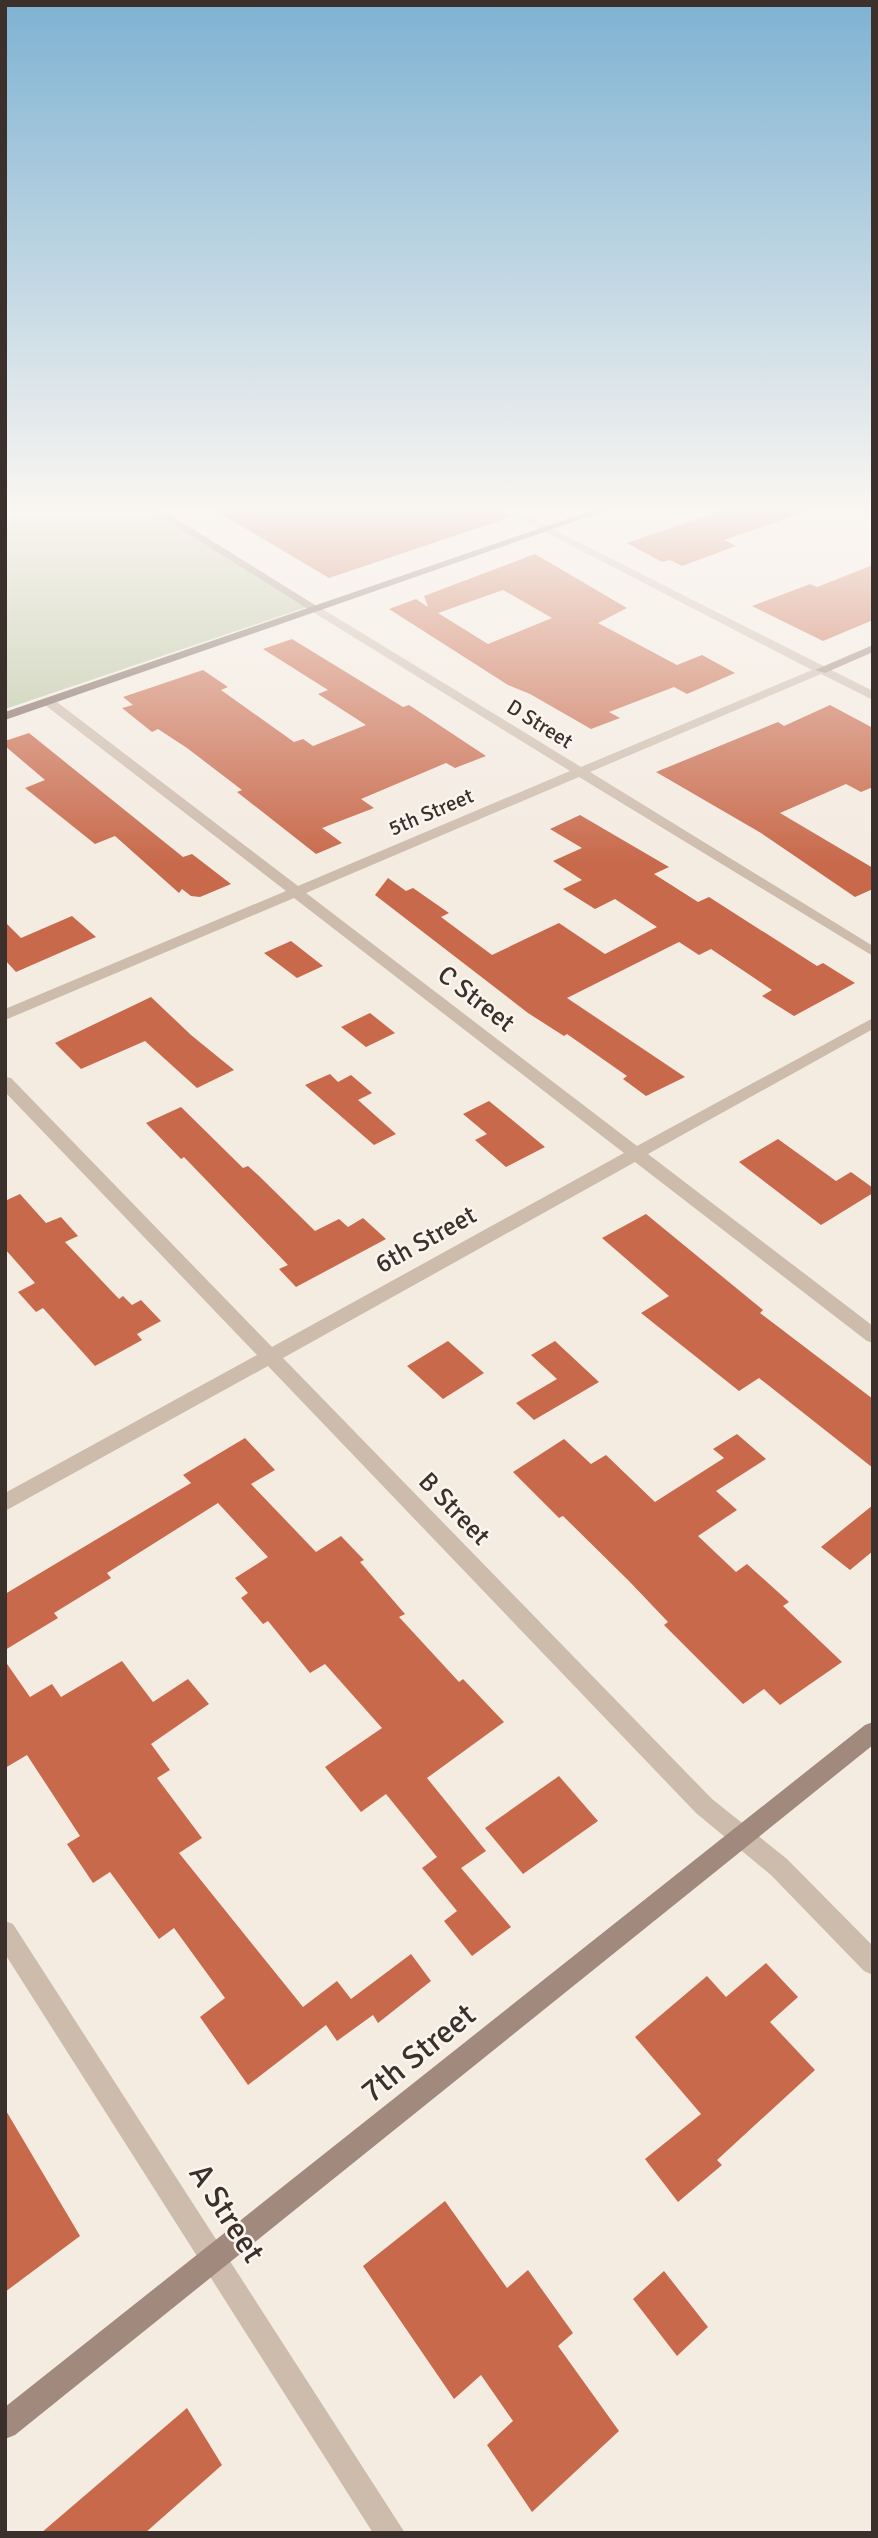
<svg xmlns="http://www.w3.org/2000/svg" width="878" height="2538" viewBox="0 0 878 2538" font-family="Signika,sans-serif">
<rect width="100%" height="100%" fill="#f4ebe1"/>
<path fill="#b8c4a0" d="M 5,508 L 147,508 L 307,607 L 5,709 Z"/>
<path fill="#c8694b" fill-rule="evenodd" d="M 211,508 L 497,508 L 511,517 L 329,578 Z
M 728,508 L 807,508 L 807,511 L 724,540 L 736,546 L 682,566 L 670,560 L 662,562 L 627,543 Z
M 535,554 L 627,608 L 598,623 L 677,665 L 702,655 L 735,673 L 687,694 L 674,687 L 609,712 L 620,718 L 591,729 L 530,694 L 508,685 L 389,609 L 416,599 L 428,607 L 424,596 ZM 503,590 L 552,618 L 488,644 L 438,613 Z
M 873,565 L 873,620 L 823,641 L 752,606 L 810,584 L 817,587 Z
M 292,639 L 403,707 L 409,705 L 486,756 L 455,768 L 446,763 L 361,799 L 374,808 L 322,828 L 342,843 L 316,854 L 237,792 L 242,790 L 187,748 L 158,729 L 152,732 L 122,708 L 133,705 L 123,697 L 203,670 L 228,687 L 221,690 L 294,742 L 303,739 L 313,746 L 366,725 L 318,694 L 328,690 L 263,649 Z
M 830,705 L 873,728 L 873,787 L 861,792 L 846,784 L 780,813 L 873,868 L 873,889 L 855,897 L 761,833 L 656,772 L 778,722 L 784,726 Z
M 29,733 L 183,857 L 192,854 L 231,884 L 200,897 L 191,896 L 182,889 L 179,893 L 115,836 L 95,844 L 25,788 L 45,780 L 5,746 L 5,741 Z
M 580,815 L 669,867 L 654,874 L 698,902 L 709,897 L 817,966 L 823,963 L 855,983 L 794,1016 L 762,996 L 772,990 L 711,949 L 699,955 L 679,942 L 567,998 L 685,1077 L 646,1096 L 623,1079 L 627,1076 L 567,1034 L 564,1036 L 528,1013 L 375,895 L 388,878 L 406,891 L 413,888 L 449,913 L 441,917 L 492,955 L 559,923 L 605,954 L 657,927 L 615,899 L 595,909 L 563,889 L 582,880 L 553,861 L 582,848 L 550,829 Z
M 72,916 L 96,937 L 16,972 L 5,960 L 5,922 L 21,938 Z
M 291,941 L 323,966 L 297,978 L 264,953 Z
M 151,997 L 191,1035 L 234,1070 L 197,1088 L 145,1041 L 81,1069 L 55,1043 Z
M 370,1013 L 395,1033 L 366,1047 L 341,1027 Z
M 330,1074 L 338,1082 L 351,1075 L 372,1093 L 358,1100 L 396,1134 L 374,1145 L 305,1085 Z
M 489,1101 L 545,1147 L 506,1167 L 475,1140 L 487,1134 L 463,1114 Z
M 181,1107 L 243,1168 L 248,1166 L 258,1175 L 315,1231 L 339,1219 L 348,1227 L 363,1218 L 386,1239 L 296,1287 L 279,1269 L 288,1265 L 184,1157 L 181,1159 L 146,1123 Z
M 778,1139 L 836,1181 L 851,1172 L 873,1188 L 873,1193 L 821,1225 L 739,1162 Z
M 20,1194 L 46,1223 L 61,1217 L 78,1236 L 65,1242 L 119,1299 L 123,1296 L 132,1305 L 141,1300 L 161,1321 L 137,1334 L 142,1340 L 95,1366 L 43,1308 L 36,1312 L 18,1292 L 35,1283 L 5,1249 L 5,1201 Z
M 646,1214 L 763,1310 L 760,1313 L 873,1399 L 873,1468 L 759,1378 L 739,1391 L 641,1313 L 669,1296 L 602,1238 Z
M 448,1341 L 484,1373 L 443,1399 L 407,1366 Z
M 555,1341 L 599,1382 L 534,1420 L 516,1403 L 557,1379 L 531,1355 Z
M 737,1434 L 766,1459 L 716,1491 L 737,1510 L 698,1536 L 736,1572 L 747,1564 L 789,1602 L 783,1606 L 842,1662 L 780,1705 L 764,1689 L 743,1704 L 664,1625 L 668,1622 L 629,1581 L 563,1516 L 559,1518 L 513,1472 L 564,1439 L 591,1464 L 606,1455 L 655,1502 L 724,1458 L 713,1449 Z
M 245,1438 L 275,1470 L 251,1484 L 316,1552 L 341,1536 L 364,1560 L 360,1562 L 405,1614 L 399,1617 L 459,1682 L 463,1679 L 504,1722 L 427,1778 L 486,1851 L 461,1868 L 511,1927 L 472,1956 L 444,1921 L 457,1911 L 422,1868 L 437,1857 L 386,1794 L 361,1812 L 325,1767 L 382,1728 L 325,1664 L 310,1673 L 268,1621 L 263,1624 L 241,1598 L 248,1593 L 235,1578 L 268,1557 L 218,1503 L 107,1573 L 111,1578 L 54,1613 L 58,1618 L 5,1650 L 5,1594 L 191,1483 L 183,1475 Z
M 873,1505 L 873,1551 L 850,1570 L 821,1547 Z
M 5,1661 L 30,1697 L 52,1684 L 61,1697 L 122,1661 L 153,1702 L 188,1679 L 209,1704 L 151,1744 L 170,1770 L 157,1778 L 202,1838 L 179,1853 L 303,2007 L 337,1981 L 351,1999 L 411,1954 L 431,1981 L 378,2023 L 373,2015 L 337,2041 L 326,2025 L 248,2085 L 200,2017 L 225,1998 L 174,1928 L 159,1939 L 110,1872 L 93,1883 L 67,1844 L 80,1836 L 27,1755 L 5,1768 Z
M 559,1776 L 598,1821 L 523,1874 L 485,1828 Z
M 766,1963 L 798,1997 L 770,2022 L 815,2070 L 717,2160 L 722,2165 L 678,2202 L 645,2159 L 701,2114 L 635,2037 L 707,1976 L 726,1997 Z
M 5,2109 L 80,2236 L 5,2292 Z
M 445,2201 L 507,2288 L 528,2270 L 573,2333 L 558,2346 L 619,2431 L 532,2512 L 487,2445 L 513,2421 L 481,2375 L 454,2399 L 363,2266 Z
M 664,2271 L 708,2327 L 677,2356 L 633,2299 Z
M 187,2408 L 222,2465 L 145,2533 L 41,2533 Z"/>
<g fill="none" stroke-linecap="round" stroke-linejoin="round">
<path fill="#cdbbac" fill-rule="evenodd" d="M 499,508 L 511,508 L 873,691 L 873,700 L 821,674 L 590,772 L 873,946 L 873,956 L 579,777 L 306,893 L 637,1146 L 873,1018 L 873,1029 L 648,1154 L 873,1326 L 873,1343 L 867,1341 L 635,1162 L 283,1358 L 712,1799 L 787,1859 L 873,1946 L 873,1975 L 864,1971 L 771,1875 L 696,1813 L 268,1366 L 5,1511 L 5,1493 L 257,1355 L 5,1092 L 5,1077 L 11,1078 L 272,1347 L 624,1153 L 294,898 L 5,1020 L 5,1009 L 286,891 L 45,705 L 45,699 L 53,699 L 298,886 L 570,771 L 313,612 L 313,608 L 321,608 L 581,767 L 812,670 Z
M 851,508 L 864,508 L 873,511 L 873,518 Z
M 5,1921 L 13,1924 L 405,2533 L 373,2533 L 5,1954 Z"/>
<path fill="#a18a7d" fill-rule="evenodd" d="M 147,508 L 159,508 L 323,610 L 313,612 Z
M 873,645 L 873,652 L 825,673 L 815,670 Z
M 873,1722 L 873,1745 L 15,2435 L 5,2439 L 5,2407 L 865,1725 Z"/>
<path fill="#7d675c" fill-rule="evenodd" d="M 599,508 L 613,508 L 5,720 L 5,712 Z"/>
</g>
<linearGradient id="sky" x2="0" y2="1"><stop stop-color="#7eb2d2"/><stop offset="0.59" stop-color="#faf6f2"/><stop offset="1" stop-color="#faf6f2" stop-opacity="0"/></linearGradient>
<rect width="878" height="863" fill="url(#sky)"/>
<g text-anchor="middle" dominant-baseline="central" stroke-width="5" stroke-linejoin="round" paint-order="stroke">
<g font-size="21" fill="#3b302b" stroke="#fbf5ee">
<text transform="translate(540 724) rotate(32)">D Street</text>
<text transform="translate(431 812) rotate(-23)">5th Street</text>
</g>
<g font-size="26" fill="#3b302b" stroke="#fbf5ee">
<text transform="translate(476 999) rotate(38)">C Street</text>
<text transform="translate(426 1240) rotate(-29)">6th Street</text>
<text transform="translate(454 1509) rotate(46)">B Street</text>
</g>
<g font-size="32" fill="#3b302b" stroke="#fbf5ee">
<text transform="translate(418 2053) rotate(-39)">7th Street</text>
<text transform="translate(227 2213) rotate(57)">A Street</text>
</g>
</g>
<rect width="878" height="2538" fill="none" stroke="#3b302b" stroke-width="14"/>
</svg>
